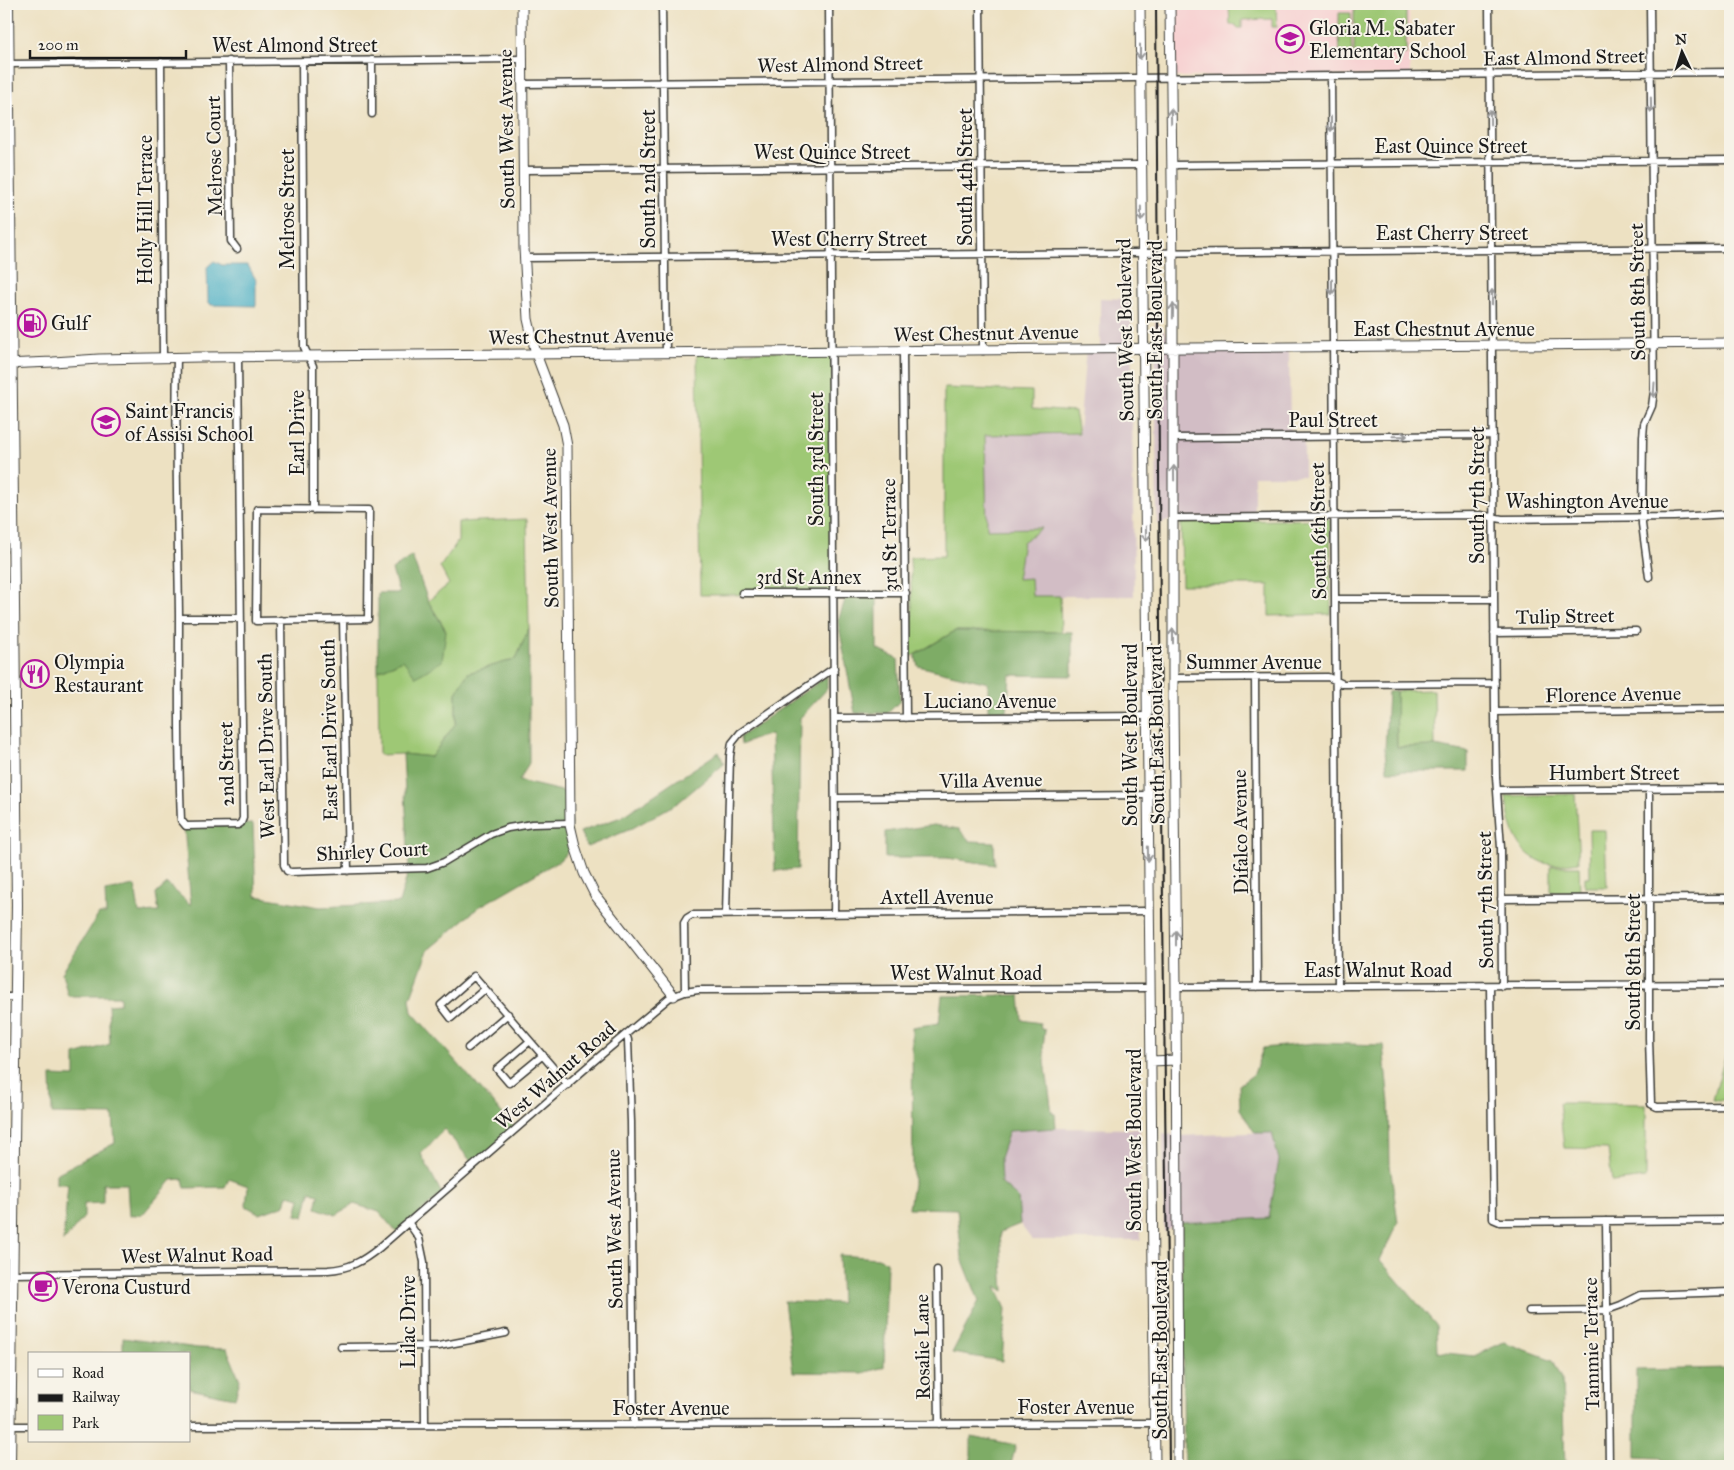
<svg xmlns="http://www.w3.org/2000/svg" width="1734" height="1470" viewBox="0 0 1734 1470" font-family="'IM FELL Great Primer',serif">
<rect width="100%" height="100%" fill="#f7f3e8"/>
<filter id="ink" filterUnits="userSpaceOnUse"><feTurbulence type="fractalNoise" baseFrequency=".02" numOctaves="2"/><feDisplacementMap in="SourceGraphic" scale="10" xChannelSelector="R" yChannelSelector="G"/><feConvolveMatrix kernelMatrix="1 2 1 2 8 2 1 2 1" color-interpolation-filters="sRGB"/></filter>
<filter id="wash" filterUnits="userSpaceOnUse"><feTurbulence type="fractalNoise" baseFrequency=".0096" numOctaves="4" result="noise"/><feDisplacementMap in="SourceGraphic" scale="20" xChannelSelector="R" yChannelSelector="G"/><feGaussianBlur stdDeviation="1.12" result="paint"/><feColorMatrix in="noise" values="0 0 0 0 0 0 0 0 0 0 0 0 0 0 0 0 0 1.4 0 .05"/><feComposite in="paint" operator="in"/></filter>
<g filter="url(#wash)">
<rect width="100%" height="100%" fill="#ede1c2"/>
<path fill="#f7cfd0" d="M 1170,4 L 1409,4 L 1410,75 L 1171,77 Z"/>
<path fill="#d2bdc5" d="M 1100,298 L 1131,299 L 1134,596 L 1032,596 L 1017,579 L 1023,542 L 1041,528 L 987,530 L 985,435 L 1079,433 L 1086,348 L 1100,348 Z
M 1155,320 L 1178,348 L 1289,348 L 1290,436 L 1304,436 L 1304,476 L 1254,476 L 1254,517 L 1176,518 L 1157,525 Z
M 1056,1128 L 1140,1129 L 1141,1240 L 1032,1240 L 1020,1224 L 1018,1198 L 1001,1183 L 997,1131 Z
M 1272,1132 L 1279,1160 L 1269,1219 L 1181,1223 L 1164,1232 L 1163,1133 L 1180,1136 Z"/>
<path fill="#9ec874" stroke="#5d7248" d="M 1354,4 L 1406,4 L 1406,54 L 1354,55 Z
M 1276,5 L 1277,27 L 1272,27 L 1272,19 L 1242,20 L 1242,28 L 1237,28 L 1236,25 L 1230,25 L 1229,6 Z
M 1339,13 L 1351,13 L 1351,33 L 1339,33 Z
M 1339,34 L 1351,34 L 1352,54 L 1340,54 Z
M 832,351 L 834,594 L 700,595 L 697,352 Z
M 944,388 L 1032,391 L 1032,409 L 1075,412 L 1079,433 L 985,435 L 987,529 L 1042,528 L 1023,542 L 1017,579 L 1031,578 L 1032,596 L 1060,596 L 1061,632 L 955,631 L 907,659 L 913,629 L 910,557 L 944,556 Z
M 527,519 L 529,628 L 516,659 L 468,673 L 456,693 L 456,723 L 431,757 L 403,754 L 379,755 L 378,671 L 403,660 L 446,630 L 428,601 L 449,584 L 440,567 L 458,541 L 458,522 Z
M 1330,519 L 1331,614 L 1269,616 L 1269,585 L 1182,585 L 1181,522 Z
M 1434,690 L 1435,746 L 1397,747 L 1396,691 Z
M 1575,794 L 1579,862 C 1570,863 1557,866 1548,864 C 1516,856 1509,824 1506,796 Z
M 1589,830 L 1605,830 L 1607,887 L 1585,887 L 1585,877 L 1590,877 Z
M 1551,866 L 1579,866 L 1580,892 L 1551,892 Z
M 1730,1042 L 1730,1100 L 1713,1100 L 1726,1053 Z
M 4,1073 L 9,1073 L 7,1155 L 4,1155 Z
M 1559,1103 L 1646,1104 L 1646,1178 L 1612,1182 L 1608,1149 L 1564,1148 Z"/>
<path fill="#7eac66" stroke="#4d6441" d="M 412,556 L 428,601 L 446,631 L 442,661 L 416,677 L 403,660 L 378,671 L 378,593 L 399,593 L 392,570 Z
M 846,597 L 877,598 L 877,649 L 898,659 L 900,701 L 888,713 L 855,713 L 838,621 Z
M 529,628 L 529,763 L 519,781 L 570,793 L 571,848 L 560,860 L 479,907 L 428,950 L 410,999 L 412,1012 L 517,1130 L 475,1166 L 444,1129 L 421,1154 L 442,1194 L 397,1233 L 379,1212 L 354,1204 L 336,1215 L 316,1208 L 319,1195 L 310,1191 L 304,1217 L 296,1215 L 300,1198 L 288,1195 L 285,1205 L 260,1214 L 246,1206 L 248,1186 L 229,1179 L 225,1187 L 185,1188 L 183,1179 L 172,1180 L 142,1215 L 129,1216 L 127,1184 L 103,1184 L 103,1203 L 84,1204 L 84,1217 L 63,1242 L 68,1184 L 56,1184 L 56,1174 L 115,1143 L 113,1115 L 52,1114 L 51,1076 L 75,1077 L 75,1055 L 110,1044 L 108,1005 L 120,1004 L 120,996 L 68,996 L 62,973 L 99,914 L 106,914 L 105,891 L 135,886 L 139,913 L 159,912 L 156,894 L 167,884 L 191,905 L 184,826 L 253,824 L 256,896 L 320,907 L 399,903 L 409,869 L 403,754 L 431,757 L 456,723 L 456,693 L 468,673 L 516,659 Z
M 955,631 L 1072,632 L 1072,676 L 1010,675 L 1007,711 L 988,711 L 988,683 L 918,666 L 915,655 Z
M 827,676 L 827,689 L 800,718 L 798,869 L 775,871 L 771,735 L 762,736 L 741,745 L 740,737 Z
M 1396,691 L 1397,747 L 1435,746 L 1468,752 L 1468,771 L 1387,771 L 1385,750 L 1388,692 Z
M 719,752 L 724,764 L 679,802 L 631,829 L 587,847 L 580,832 L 621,817 Z
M 934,825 L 959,829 L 970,841 L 994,842 L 995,865 L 947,858 L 885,858 L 885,832 Z
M 1020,995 L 1022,1020 L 1040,1023 L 1041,1029 L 1045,1030 L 1043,1047 L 1052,1113 L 1055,1114 L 1056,1128 L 1009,1131 L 1000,1158 L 1001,1183 L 1018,1198 L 1020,1224 L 1000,1232 L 1004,1291 L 996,1286 L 1006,1309 L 1002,1361 L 952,1353 L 979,1301 L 962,1258 L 957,1209 L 909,1208 L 913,1184 L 912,1027 L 939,1023 L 942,996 Z
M 1315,1043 L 1383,1045 L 1389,1103 L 1390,1165 L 1398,1222 L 1380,1260 L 1436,1325 L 1437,1352 L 1474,1356 L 1504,1342 L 1553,1360 L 1562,1379 L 1565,1466 L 1184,1466 L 1181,1223 L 1269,1218 L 1279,1160 L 1272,1133 L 1255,1133 L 1240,1109 L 1239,1085 L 1254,1074 L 1263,1048 Z
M 839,1255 L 878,1258 L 887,1262 L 884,1367 L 863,1373 L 793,1372 L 784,1301 L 841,1303 Z
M 123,1338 L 198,1348 L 227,1349 L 240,1380 L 235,1398 L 189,1389 L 189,1354 L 123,1354 Z
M 1730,1368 L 1730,1466 L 1663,1466 L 1660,1458 L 1636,1457 L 1636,1370 Z
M 971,1436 L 1016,1445 L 1011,1464 L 1005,1466 L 971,1466 Z"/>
<path fill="#43acc3" stroke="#306470" d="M 214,261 L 222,265 L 248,265 L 256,280 L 256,306 L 211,305 L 208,301 L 207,267 Z"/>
</g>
<g filter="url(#ink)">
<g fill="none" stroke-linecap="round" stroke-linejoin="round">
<defs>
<path id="street" d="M 662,4 L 666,353
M 829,4 L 835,845 L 834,914
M 980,4 L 983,351
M 1489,4 L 1495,712 L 1496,777 L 1501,848 L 1502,986
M 372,60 L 372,114
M 229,61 L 231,241 L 237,249
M 302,61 L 304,347 L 313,366 L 313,510
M 161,62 L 163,358
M 8,64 L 523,59
M 1331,76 L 1338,987
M 523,84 L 1730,72
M 1172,165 L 1730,160
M 524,170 L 1141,165
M 525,258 L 1730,248
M 903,351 L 906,718
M 177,358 C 175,444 178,530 179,615 C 179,684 178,752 181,820 L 186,826 L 238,825 L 241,823 L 243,818 L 238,357
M 1173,438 L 1493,435
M 257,509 L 369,510 L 368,619 L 256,621 Z
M 1174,518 L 1480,515 L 1502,519 L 1674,517 L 1730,514
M 1649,577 L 1642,524 L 1643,437 L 1644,424 L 1652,406 L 1654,391 L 1650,4
M 4,593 L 13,593
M 742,593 L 906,593
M 1335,599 L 1494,599
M 179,618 L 240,618
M 343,619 L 348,871
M 281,620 L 284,865 L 287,871 L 291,872 L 427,868 L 444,862 L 491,834 L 508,828 L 532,824 L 570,823
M 1494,633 L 1636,631
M 1255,677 L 1257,987
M 1173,678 L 1328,677 L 1343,684 L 1495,683
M 1495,712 L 1730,709
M 834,718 L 1147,716
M 1649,789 L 1649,1038 L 1651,1104 L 1657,1107 L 1730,1106
M 1497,790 L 1730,788
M 835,798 L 1148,795
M 4,834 L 16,834
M 1501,899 L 1730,898
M 726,914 L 730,756 L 732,743 L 740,733 L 834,668
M 1490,986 L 1493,1219 L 1500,1222 L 1730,1220
M 1176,987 L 1730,984
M 485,989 L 451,1018 L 441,1005 L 474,976 L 568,1085
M 685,992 L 684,923 L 687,918 L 692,915 L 1149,911
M 4,997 L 15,997
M 626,1034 L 628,1040 L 631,1122 L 634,1425
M 530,1041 L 497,1069 L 509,1083 L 543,1055
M 468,1048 L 508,1014
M 1606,1221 L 1609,1466
M 408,1222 L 419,1238 L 424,1262 L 425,1425
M 937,1270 L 939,1424
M 13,1274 L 328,1270 C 349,1269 363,1261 379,1248 L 594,1061 L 669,998 L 685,992 L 698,990 L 1150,988
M 1529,1311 L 1607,1310 L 1621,1305 L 1641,1295 L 1730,1292
M 341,1347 L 439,1346 L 506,1333
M 10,1426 L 29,1426
M 189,1426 L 1154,1423"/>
<path id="secondary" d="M 522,4 L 524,248 L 528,319 L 536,354 L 563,425 L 567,446 L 570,825 L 575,846 L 584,873 L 595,895 L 674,996
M 1140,4 L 1155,1466
M 1170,4 L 1173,270 L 1173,705 L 1176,987 L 1178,1466
M 4,364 L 53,362 L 99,359 L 200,357 L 1730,343
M 1151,1061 L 1176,1060"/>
<path id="primary" d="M 8,4 L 17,905 L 10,1466"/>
</defs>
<use href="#street" stroke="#3b3a35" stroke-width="9"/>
<use href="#secondary" stroke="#3b3a35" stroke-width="11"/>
<use href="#primary" stroke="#3b3a35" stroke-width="12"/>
<use href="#street" stroke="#fff" stroke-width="6"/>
<use href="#secondary" stroke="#fff" stroke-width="9"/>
<use href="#primary" stroke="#fff" stroke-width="10"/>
<path stroke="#1c1c1c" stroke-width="2" d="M 1156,4 L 1160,626 L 1169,1466"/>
</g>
<defs><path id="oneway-shaft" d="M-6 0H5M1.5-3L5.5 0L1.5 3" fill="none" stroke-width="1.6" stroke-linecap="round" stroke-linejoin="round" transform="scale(1.25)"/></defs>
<g stroke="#999">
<use href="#oneway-shaft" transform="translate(1140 52) rotate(90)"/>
<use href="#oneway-shaft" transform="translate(1651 105) rotate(89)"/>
<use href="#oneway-shaft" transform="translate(1171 116) rotate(-91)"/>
<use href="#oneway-shaft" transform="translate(1490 117) rotate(-91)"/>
<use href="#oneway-shaft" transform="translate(1331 124) rotate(90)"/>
<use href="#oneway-shaft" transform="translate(1141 214) rotate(89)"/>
<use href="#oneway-shaft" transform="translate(1332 287) rotate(90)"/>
<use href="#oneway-shaft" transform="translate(1492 297) rotate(-90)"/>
<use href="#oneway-shaft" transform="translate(1173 311) rotate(-89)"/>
<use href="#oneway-shaft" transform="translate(1654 390) rotate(94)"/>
<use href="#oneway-shaft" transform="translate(1400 436) rotate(-1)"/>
<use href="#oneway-shaft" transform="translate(1174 473) rotate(-91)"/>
<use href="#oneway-shaft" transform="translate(1146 534) rotate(89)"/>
<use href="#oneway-shaft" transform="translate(1173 636) rotate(-90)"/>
<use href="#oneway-shaft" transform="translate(1148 854) rotate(89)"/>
<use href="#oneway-shaft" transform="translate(1176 938) rotate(-90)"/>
</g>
</g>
<defs>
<symbol id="school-ring" viewBox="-11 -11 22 22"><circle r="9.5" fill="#f7f3e8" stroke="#b5179e" stroke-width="1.5"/><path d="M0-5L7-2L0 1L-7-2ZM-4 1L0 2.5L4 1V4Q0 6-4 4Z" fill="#b5179e"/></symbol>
<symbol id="fuel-ring" viewBox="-11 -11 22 22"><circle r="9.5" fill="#f7f3e8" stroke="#b5179e" stroke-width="1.5"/><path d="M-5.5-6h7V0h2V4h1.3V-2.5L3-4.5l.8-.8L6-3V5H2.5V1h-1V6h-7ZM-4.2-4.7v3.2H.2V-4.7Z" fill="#b5179e"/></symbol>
<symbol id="restaurant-ring" viewBox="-11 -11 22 22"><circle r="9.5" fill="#f7f3e8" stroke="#b5179e" stroke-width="1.5"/><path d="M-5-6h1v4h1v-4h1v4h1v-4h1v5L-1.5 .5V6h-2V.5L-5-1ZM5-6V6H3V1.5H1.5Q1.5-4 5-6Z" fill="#b5179e"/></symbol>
<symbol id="cafe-ring" viewBox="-11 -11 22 22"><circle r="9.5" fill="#f7f3e8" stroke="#b5179e" stroke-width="1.5"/><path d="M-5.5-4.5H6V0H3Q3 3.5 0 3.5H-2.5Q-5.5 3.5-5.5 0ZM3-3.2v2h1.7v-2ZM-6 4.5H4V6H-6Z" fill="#b5179e"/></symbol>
</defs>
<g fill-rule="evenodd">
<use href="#school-ring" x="1274" y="23" width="32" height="32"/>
<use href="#fuel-ring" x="16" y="307" width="32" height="32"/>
<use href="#school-ring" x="90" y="406" width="32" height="32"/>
<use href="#restaurant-ring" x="19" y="658" width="32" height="32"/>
<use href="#cafe-ring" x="27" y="1271" width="32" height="32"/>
</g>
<g text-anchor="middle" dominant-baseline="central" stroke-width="4" stroke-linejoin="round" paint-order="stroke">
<g font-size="20" fill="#1c1c1c" stroke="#f7f3e8" text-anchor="start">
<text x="1309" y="28">Gloria M. Sabater<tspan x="1309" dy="23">Elementary School</tspan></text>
<text x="51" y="323">Gulf</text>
<text x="125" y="411">Saint Francis<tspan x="125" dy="23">of Assisi School</tspan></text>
<text x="54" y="662">Olympia<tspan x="54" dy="23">Restaurant</tspan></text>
<text x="62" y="1287">Verona Custurd</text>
</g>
<g font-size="20" fill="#1c1c1c" stroke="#f7f3e8">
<text x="295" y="45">West Almond Street</text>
<text transform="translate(1564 57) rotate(-1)">East Almond Street</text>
<text transform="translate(840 64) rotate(-1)">West Almond Street</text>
<text transform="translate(506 129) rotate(-91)">South West Avenue</text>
<text x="1451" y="146">East Quince Street</text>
<text x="832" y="152">West Quince Street</text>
<text transform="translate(214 156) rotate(-91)">Melrose Court</text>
<text transform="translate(965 177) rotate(-90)">South 4th Street</text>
<text transform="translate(648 179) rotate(-90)">South 2nd Street</text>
<text transform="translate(287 209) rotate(-90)">Melrose Street</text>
<text transform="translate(145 210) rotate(-90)">Holly Hill Terrace</text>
<text x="1452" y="233">East Cherry Street</text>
<text x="849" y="239">West Cherry Street</text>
<text transform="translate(1637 292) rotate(-91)">South 8th Street</text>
<text x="1444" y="329">East Chestnut Avenue</text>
<text transform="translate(1125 330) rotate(-91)">South West Boulevard</text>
<text transform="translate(1155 330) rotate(-90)">South East Boulevard</text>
<text transform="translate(986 333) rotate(-1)">West Chestnut Avenue</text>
<text transform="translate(581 336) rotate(-1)">West Chestnut Avenue</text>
<text x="1333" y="420">Paul Street</text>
<text transform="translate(297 433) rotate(-90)">Earl Drive</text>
<text transform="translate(816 459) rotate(-90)">South 3rd Street</text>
<text transform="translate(1477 495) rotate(-90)">South 7th Street</text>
<text x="1587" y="501">Washington Avenue</text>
<text transform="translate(550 528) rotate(-91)">South West Avenue</text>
<text transform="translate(1318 531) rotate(-91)">South 6th Street</text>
<text transform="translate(889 535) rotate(-91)">3rd St Terrace</text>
<text x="809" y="577">3rd St Annex</text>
<text transform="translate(1565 616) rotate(-1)">Tulip Street</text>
<text x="1254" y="662">Summer Avenue</text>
<text transform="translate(1613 694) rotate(-1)">Florence Avenue</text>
<text x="990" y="701">Luciano Avenue</text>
<text transform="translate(329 730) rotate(-91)">East Earl Drive South</text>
<text transform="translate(1130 735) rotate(-90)">South West Boulevard</text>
<text transform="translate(1156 735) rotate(-91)">South East Boulevard</text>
<text transform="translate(266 746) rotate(-91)">West Earl Drive South</text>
<text transform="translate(226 764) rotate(-91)">2nd Street</text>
<text x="1614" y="773">Humbert Street</text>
<text transform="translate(991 780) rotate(-1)">Villa Avenue</text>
<text transform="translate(1240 832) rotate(-91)">Difalco Avenue</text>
<text transform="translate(372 851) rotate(-3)">Shirley Court</text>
<text x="937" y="897">Axtell Avenue</text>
<text transform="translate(1485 900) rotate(-91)">South 7th Street</text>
<text transform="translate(1633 962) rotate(-90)">South 8th Street</text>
<text x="1378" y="970">East Walnut Road</text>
<text x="966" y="973">West Walnut Road</text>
<text transform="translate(555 1075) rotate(-41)">West Walnut Road</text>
<text transform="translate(1134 1140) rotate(-90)">South West Boulevard</text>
<text transform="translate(614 1229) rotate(-91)">South West Avenue</text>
<text transform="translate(197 1255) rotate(-1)">West Walnut Road</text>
<text transform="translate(408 1322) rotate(-90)">Lilac Drive</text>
<text transform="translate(1591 1344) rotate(-91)">Tammie Terrace</text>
<text transform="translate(922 1347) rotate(-91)">Rosalie Lane</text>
<text transform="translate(1160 1350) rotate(-90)">South East Boulevard</text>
<text x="1076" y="1407">Foster Avenue</text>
<text x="671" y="1408">Foster Avenue</text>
</g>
</g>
<rect width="1734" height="1470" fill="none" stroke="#f7f3e8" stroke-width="20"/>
<rect x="28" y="1352" width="162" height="90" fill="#f7f3e8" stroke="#9f9d96"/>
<rect x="38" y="1369" width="25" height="8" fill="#ffffff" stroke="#9f9d96"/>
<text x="72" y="1378" font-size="15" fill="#1c1c1c">Road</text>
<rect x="38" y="1394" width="25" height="8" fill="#1c1c1c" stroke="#9f9d96"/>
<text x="72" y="1402" font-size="15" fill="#1c1c1c">Railway</text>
<rect x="38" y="1415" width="25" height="15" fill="#9ec874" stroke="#9f9d96"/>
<text x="72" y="1428" font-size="15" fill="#1c1c1c">Park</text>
<g transform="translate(1682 52) rotate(356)" stroke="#f7f3e8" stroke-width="4" paint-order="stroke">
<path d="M0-4L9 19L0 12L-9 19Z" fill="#1c1c1c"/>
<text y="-8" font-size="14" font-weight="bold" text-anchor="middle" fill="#1c1c1c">N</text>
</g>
<path d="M30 50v8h156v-8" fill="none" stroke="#1c1c1c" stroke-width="2.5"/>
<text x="38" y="50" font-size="15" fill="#1c1c1c" stroke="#f7f3e8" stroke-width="4" paint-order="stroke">200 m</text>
</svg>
